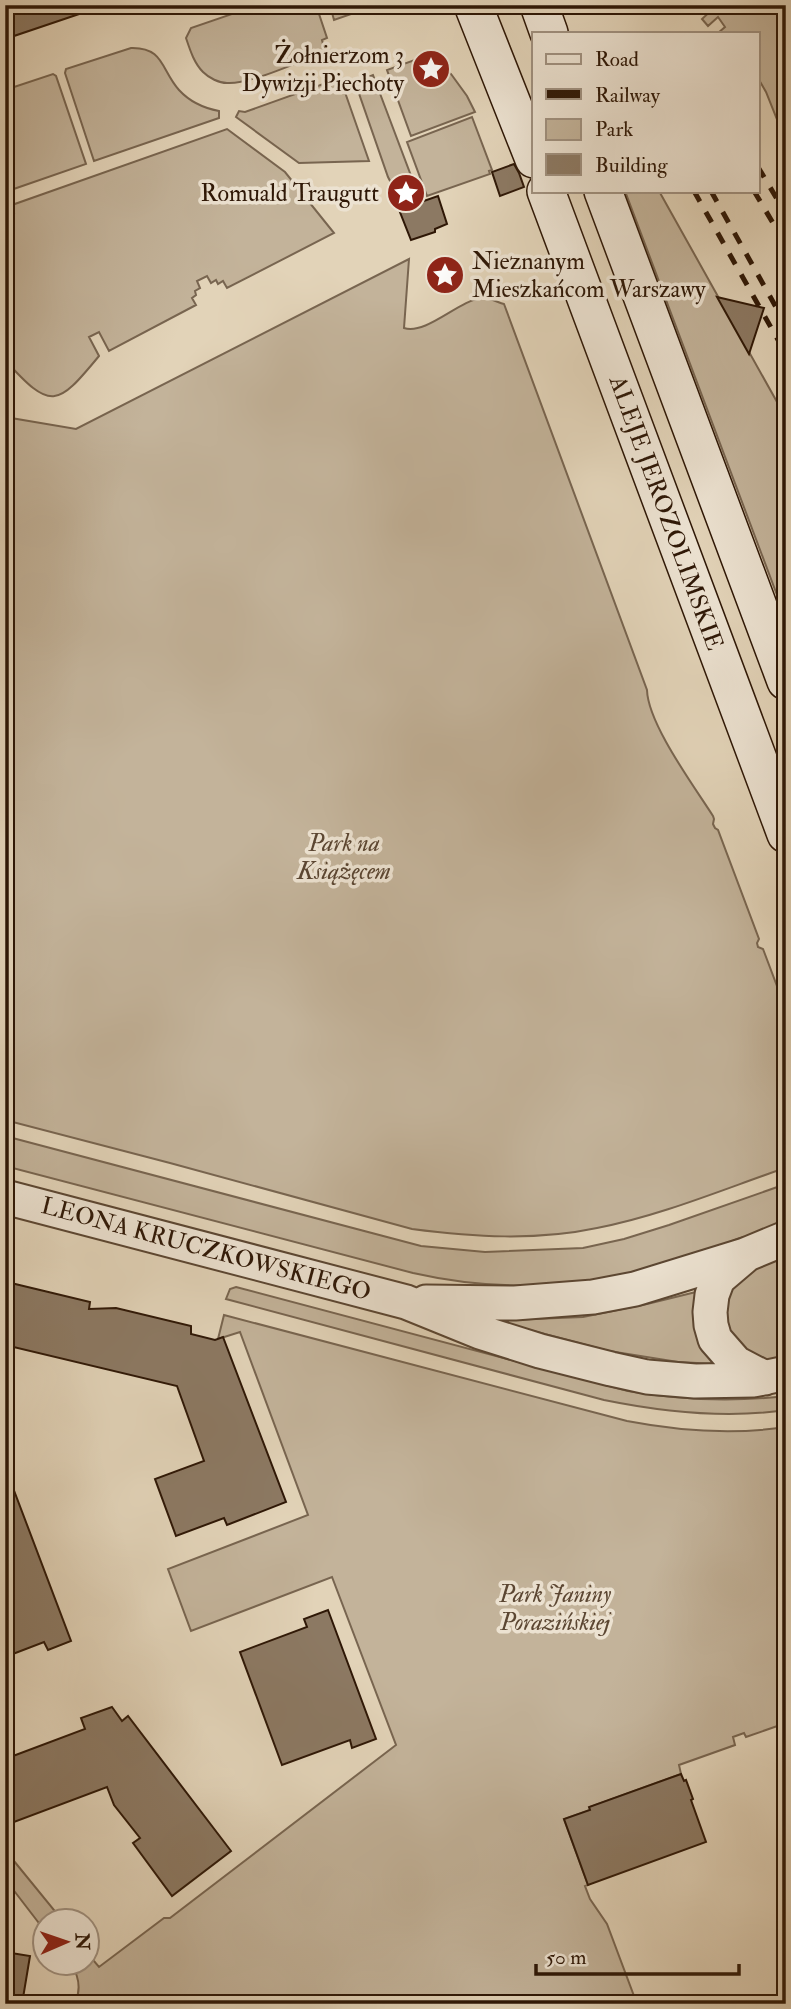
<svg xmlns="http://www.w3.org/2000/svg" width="791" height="2009" viewBox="0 0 791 2009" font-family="'IM FELL Double Pica',serif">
<rect width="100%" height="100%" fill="#e2d3b8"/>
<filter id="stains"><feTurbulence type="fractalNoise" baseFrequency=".00286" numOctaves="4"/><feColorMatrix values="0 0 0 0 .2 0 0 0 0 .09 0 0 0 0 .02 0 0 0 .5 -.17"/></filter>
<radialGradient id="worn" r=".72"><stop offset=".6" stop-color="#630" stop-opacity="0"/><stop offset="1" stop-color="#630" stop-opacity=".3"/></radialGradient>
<path fill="#c3b39a" stroke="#786550" stroke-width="2" d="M 258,5 L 316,5 L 327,38 L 322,40 L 325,52 C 303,60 249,85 227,83 C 219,83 209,78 203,72 C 194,63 190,50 186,38 L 191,28 Z
M 330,5 L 377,5 L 334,20 Z
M 717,5 L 786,5 L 786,142 L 766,92 L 758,78 L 758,33 L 718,33 L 725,27 L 718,17 L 708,26 L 702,19 Z
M 131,48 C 164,47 161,70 179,90 C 190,102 203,108 219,111 L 219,118 L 94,161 L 65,73 L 66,69 Z
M 420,58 L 451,74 L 467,96 L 475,112 L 411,136 L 387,70 Z
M 53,74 L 56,76 L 86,164 L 5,192 L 5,90 Z
M 373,75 L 416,189 L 398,196 L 388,177 L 355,82 Z
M 340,78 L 369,161 L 299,163 L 236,117 L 239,111 L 245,112 Z
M 472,117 L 492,170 L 489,171 L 490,174 L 427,196 L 407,142 Z
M 227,129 L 285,172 L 334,233 L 227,288 L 223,281 L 218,284 L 216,280 L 211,283 L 207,276 L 197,281 L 200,288 L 195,291 L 196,295 L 192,298 L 196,305 L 109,351 L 99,332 L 89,337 L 99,356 C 57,407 51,411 5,360 L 5,216 L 14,213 L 12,205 Z
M 625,191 L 659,191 L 786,418 L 786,619 Z
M 409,259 L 404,328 C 427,335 459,300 482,298 C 490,298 497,302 504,304 L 647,690 C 648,724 694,786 713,816 L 714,819 L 713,824 L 715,828 L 718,830 L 759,939 L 757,943 L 758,947 L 763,949 L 786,1010 L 786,1150 L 779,1153 L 785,1168 C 724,1189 660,1216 597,1228 C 536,1241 473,1237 412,1229 L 170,1163 L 5,1120 L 5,417 L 76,429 Z
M 5,1136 L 421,1246 L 485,1252 L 583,1248 L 624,1239 L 669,1225 L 786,1184 L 786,1220 L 744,1238 L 743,1237 C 718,1246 693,1257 667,1264 C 584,1289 497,1292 413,1273 L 5,1166 Z
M 786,1257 L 786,1357 C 777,1359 768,1361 759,1359 C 729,1352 713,1308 733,1284 C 746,1269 768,1264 786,1257 Z
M 236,1287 L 628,1391 C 680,1400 733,1402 786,1396 L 786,1410 C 726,1419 663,1412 604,1400 L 226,1299 L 230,1289 Z
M 700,1291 L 716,1364 L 678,1362 L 609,1351 L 503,1323 L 503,1321 L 507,1320 L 583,1317 L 647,1304 Z
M 224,1315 L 627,1421 C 679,1431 733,1435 786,1427 L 786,1723 L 746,1737 L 744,1733 L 733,1737 L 735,1745 L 679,1765 L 681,1774 L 590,1807 L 590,1810 L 564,1819 L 588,1885 L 585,1886 L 590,1899 L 607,1924 L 637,2004 L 75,2004 C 81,1990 79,1976 71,1964 L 88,1964 L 88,1954 L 99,1967 L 164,1918 L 170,1918 L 396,1745 L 332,1577 L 191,1631 L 168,1569 L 308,1515 L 240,1332 L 218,1339 Z
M 5,1850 L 63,1921 L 46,1922 L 45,1931 L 5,1879 Z"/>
<path fill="#8c7963" stroke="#2e1706" stroke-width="2" d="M 5,5 L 94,5 L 94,9 L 5,39 Z
M 514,164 L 519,173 L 524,187 L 500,196 L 492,172 Z
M 416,189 L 421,202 L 438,196 L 447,224 L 435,229 L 435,232 L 411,240 L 394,197 Z
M 717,297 L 764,308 L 749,354 Z
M 11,1283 L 90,1302 L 89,1309 L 116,1308 L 191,1326 L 191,1334 L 215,1340 L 223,1337 L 286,1502 L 227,1525 L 224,1518 L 176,1536 L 155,1479 L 204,1461 L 177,1386 L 5,1345 L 5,1289 L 9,1290 Z
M 7,1472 L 71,1641 L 48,1650 L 44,1642 L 5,1657 L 5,1473 Z
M 328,1610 L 376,1739 L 352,1748 L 350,1740 L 282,1765 L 240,1652 L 307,1627 L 304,1619 Z
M 112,1707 L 122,1721 L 128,1716 L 231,1851 L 172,1896 L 133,1843 L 140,1838 L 114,1805 L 107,1787 L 14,1822 L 5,1799 L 5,1759 L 85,1729 L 81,1718 Z
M 681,1774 L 684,1781 L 686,1780 L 693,1799 L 691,1800 L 706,1842 L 588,1885 L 564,1819 L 590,1810 L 589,1807 Z
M 5,1952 L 30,1956 L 22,2004 L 5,2004 Z"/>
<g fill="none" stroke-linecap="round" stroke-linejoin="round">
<defs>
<path id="tertiary" d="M 5,1197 L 406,1302 L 480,1332 L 540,1351 L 611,1369 L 647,1377 L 695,1381 L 754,1380 L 786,1373
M 745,1256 L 718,1279 L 712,1295 L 710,1312 L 711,1325 L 715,1339 L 736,1363 L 765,1378
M 426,1302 L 515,1303 L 593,1297 L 635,1289 L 745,1255 L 786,1238"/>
<path id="secondary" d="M 473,5 L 534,159
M 539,5 L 549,33
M 546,191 L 786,834
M 603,191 L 786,681"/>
</defs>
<use href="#tertiary" stroke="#5b4632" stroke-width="37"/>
<use href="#secondary" stroke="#2e1706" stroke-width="40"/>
<use href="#tertiary" stroke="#ece2d1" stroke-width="33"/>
<use href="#secondary" stroke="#ece2d1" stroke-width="37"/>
<path stroke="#2e1706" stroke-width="5" stroke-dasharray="12 12" stroke-linecap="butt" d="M 758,167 L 786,214
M 694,191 L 786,354
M 711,191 L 786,325
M 754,191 L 786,245"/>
</g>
<defs>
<symbol id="sight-disc" viewBox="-11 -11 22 22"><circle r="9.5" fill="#8f2418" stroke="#ece2d1"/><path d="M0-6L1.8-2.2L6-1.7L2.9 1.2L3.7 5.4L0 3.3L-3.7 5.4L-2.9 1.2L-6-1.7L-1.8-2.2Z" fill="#fff"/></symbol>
</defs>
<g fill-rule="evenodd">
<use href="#sight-disc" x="409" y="47" width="44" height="44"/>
<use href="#sight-disc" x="384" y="171" width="44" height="44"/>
<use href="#sight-disc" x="423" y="253" width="44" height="44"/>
</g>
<g text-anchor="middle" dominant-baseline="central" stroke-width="7" stroke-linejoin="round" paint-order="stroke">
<g font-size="24" fill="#2e1706" stroke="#ece2d1" text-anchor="end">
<text x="404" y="55">Żołnierzom 3<tspan x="404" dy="28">Dywizji Piechoty</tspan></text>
<text x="379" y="193">Romuald Traugutt</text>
<text x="472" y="261" text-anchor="start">Nieznanym<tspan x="472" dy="28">Mieszkańcom Warszawy</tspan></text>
</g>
<g font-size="24" fill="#2e1706" stroke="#ece2d1">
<text transform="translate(666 513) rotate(70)">ALEJE JEROZOLIMSKIE</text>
<text transform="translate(206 1249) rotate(15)">LEONA KRUCZKOWSKIEGO</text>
</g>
<g font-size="24" font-style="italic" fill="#5b4632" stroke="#ece2d1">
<text x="344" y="843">Park na<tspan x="344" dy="28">Książęcem</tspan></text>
<text x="555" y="1594">Park Janiny<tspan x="555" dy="28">Porazińskiej</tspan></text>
</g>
</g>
<rect width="791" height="2009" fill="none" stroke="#e2d3b8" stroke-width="28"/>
<rect x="7" y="7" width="777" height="1995" fill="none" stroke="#2e1706" stroke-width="3.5"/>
<rect x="14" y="14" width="763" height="1981" fill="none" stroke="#2e1706" stroke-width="2"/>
<rect x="532" y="32" width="228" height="161" fill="#ece2d1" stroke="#a09180" stroke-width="2"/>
<rect x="546" y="54" width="35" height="10" fill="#ece2d1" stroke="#a09180" stroke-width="2"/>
<text x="595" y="66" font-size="21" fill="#2e1706">Road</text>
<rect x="546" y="89" width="35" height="10" fill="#2e1706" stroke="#a09180" stroke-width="2"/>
<text x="595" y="102" font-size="21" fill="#2e1706">Railway</text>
<rect x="546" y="119" width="35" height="21" fill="#c3b39a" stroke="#a09180" stroke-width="2"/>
<text x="595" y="136" font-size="21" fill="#2e1706">Park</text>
<rect x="546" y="154" width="35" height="21" fill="#8c7963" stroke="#a09180" stroke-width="2"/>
<text x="595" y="172" font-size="21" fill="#2e1706">Building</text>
<g transform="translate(66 1942) rotate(88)"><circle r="33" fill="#ece2d1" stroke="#a09180" stroke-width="2"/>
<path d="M0-5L12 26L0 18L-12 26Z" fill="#8f2418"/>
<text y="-10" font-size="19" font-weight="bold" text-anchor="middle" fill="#2e1706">N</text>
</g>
<path d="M536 1964v10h203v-10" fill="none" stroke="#2e1706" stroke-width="3.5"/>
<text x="546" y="1964" font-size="21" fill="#2e1706" stroke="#ece2d1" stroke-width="5" paint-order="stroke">50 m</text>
<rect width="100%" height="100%" filter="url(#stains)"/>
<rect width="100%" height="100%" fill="url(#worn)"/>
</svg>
